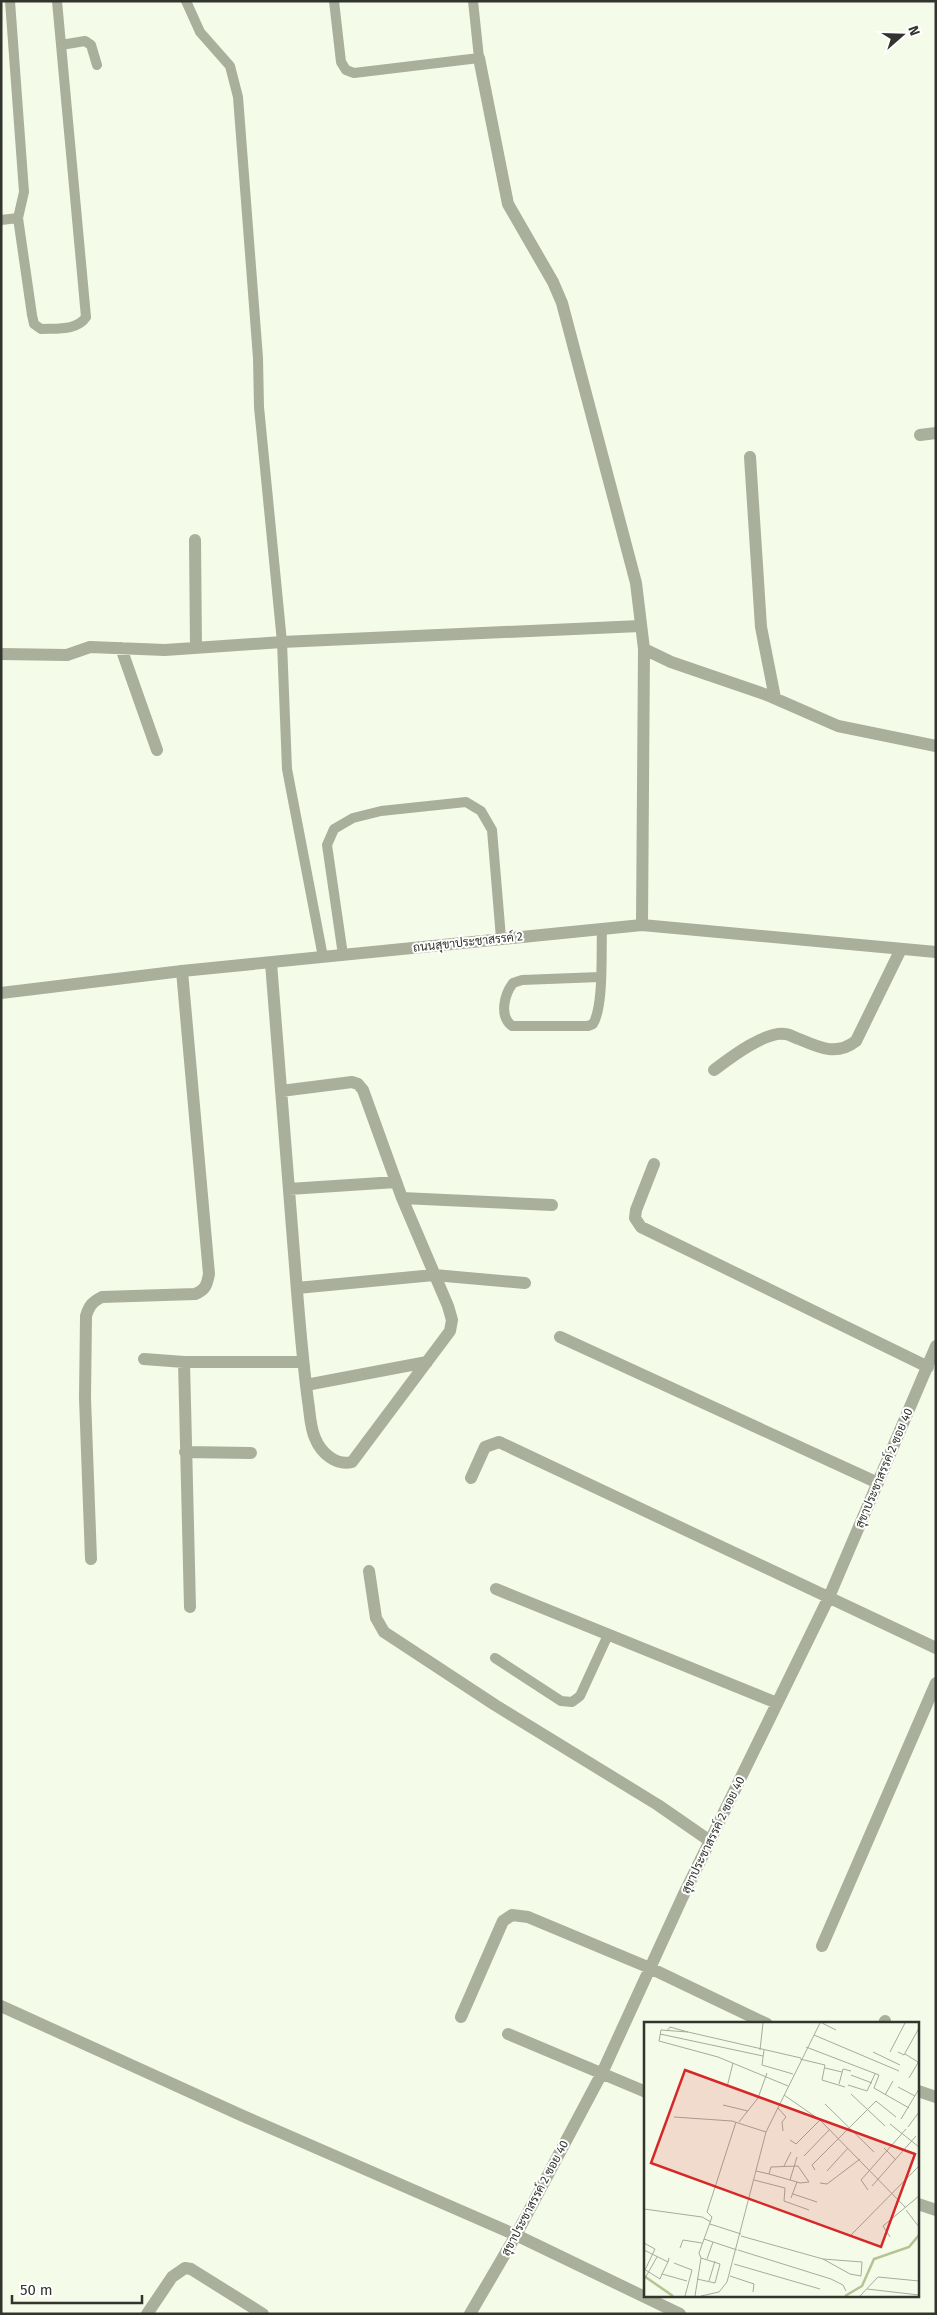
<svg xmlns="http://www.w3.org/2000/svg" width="937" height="2315" viewBox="0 0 937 2315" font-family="'Fira Sans',Sarabun,sans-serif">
<rect width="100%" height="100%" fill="#f5fbe9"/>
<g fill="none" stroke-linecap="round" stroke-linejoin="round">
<path stroke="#a9af9a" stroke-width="10" d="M 10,1 L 24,192 L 18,218 L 32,315 L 34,324 L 41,329 C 56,328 77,331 86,317 L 57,1
M 186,1 L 200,32 L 230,66 L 238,97 L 258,358 L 259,407 L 282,642 L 287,769 L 323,957
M 334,1 L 341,62 L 346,70 L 354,73 L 479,58 L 473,1
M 61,45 L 85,41 L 91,45 L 97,65
M 1,220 L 18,218
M 343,955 L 327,845 L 334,829 L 353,818 L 381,811 L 466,802 L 481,811 L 492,830 L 501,938
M 600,977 L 522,980 L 513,983 C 504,995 499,1016 512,1026 L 588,1026 L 593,1024 C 604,1006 601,951 602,929
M 495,1658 L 561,1701 L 572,1702 L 580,1696 L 608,1635"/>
<path stroke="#a9af9a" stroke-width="12" d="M 479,58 L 508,204 L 553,282 L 562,303 L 636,583 L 644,649 L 642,925
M 920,435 L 936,433
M 750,457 L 761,627 L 775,698
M 195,540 L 196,648
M 121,648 L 157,750
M 644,649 L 671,662 L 767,695 L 838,726 L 936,746
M 1,654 L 67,655 L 90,647 L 165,650 L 282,642 L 640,626
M 271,963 C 280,1072 288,1182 297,1291 C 300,1328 303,1364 308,1401 C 310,1413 310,1427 315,1438 C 321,1453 336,1466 352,1462 L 450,1331 L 452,1320 L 448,1306 L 402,1198 L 363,1090 L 358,1084 L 352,1082 L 281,1091
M 714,1070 C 730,1058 765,1031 785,1034 C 789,1034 795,1038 799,1039 C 820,1048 837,1056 856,1041 L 901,949
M 654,1164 L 636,1210 L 635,1218 L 641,1227 L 928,1367
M 289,1189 L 396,1182
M 402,1198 L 552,1205
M 297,1288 L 434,1275 L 525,1283
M 560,1337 L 878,1483
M 144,1359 L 184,1362 L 303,1362
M 184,1362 L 190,1607
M 306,1385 L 427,1362
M 185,1452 L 251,1453
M 471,1478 L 485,1447 L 499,1442 L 936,1648
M 91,1559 L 85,1398 L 86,1316 C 89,1306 92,1302 102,1297 L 195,1294 C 206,1290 207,1284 209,1274 L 182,971
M 369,1571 L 376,1618 L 384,1632 L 495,1705 L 658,1805 L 710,1841
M 496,1589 L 777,1703
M 822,1946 L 936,1683
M 1,2006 L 243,2116 L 516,2235 L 680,2314
M 461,2017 L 503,1921 L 512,1915 L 528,1917 L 650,1968 L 767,2024
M 884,2024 L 885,2021
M 508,2034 L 646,2092
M 918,2091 L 936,2097
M 918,2204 L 936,2210
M 147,2314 L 172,2277 L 185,2268 L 191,2269 L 263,2314
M 470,2314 L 516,2235 L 602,2073 L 683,1896 L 829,1597 L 936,1346"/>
<path stroke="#a9af9a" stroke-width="12" d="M 1,993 L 182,971 L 642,925 L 936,952"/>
</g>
<g text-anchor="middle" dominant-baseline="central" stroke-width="4" stroke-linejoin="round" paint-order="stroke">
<g font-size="12" fill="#32342d" stroke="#fff">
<text transform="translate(468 942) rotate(-6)">ถนนสุขาประชาสรรค์ 2</text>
<text transform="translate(884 1468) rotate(-67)">สุขาประชาสรรค์ 2 ซอย 40</text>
<text transform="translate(713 1835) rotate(-64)">สุขาประชาสรรค์ 2 ซอย 40</text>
<text transform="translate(535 2198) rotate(-62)">สุขาประชาสรรค์ 2 ซอย 40</text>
</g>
</g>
<g transform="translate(644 2022)">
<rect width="275" height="275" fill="#f5fbe9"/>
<path fill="none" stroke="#b5c393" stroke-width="2.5" d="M 0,254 L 29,274M 201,274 L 218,264 L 230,237 L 265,225 L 275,213"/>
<path fill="none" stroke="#a7ab9e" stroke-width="1" d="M 178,1 L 192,8M 23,9 L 26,5 L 44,10M 16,12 L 119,34M 170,13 L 255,49M 162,25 L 235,53 L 230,66 L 265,86M 116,28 L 119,1M 120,28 L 118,43 L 149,52M 229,30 L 256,43M 246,30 L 261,1M 254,30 L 260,33 L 275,6M 261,32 L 274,40M 156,37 L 181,43 L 178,58 L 201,65M 181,46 L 198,50M 207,53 L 228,61M 265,56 L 275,39M 195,62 L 199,47 L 207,49M 204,63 L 223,69 L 231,52M 144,64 L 74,35 L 15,19 L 17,8 L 44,10 L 157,36M 83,65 L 89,41M 254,65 L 271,74M 207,72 L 241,104M 140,73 L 176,98 L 262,186M 241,73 L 249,59M 181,82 L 230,130M 79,83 L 104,89M 134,86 L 142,95 L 138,100 L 139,109M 30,95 L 88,99 L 122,110M 257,97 L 275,67M 95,100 L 114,76 L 123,51M 246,102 L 275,125M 264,105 L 275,90M 146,118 L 152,122 L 176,98M 240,126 L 252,138M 160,134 L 186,107M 140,144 L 147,130M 171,148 L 168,143 L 232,79 L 252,95M 112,149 L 125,152 L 153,160 L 156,161 L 165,160 L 154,144 L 127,145 L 125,152M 183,149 L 204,126M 110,158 L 141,166 L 140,179 L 165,188M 146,158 L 153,135M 176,161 L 183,162 L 216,137M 228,164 L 272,114M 224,168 L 217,158 L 262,107M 149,172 L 173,180M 147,176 L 153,160M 0,187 L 58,195 L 67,200M 262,188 L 275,205M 66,202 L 97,212M 97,214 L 179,237 L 218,240 L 217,254 L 206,252 L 179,237M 205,215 L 275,144M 246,215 L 239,204 L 275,174M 60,217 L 93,228M 0,221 L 11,227 L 1,248M 36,226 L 39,218 L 58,221M 0,228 L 24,240 L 25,236M 94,228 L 187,257 L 199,263 L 202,269M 63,237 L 69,220M 24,240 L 18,252 L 43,259M 30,241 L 48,248 L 41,274M 90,242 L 176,267M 0,247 L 16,257 L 18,252M 86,254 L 110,262 L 109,270M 53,257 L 71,261 L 76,242 L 57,236M 0,258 L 13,235M 65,259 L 71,239M 223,267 L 275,273M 51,274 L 57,236 L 55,231 L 68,195 L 63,190 L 92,100M 57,274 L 75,270 L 83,260 L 122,110 L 176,1M 216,274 L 234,255 L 275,259"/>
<path fill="#d62828" fill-opacity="0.15" stroke="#d62828" stroke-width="2.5" d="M 41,48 L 271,132 L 237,225 L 7,141 Z"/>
<rect width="275" height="275" fill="none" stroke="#32342d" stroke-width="2.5"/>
</g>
<rect width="937" height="2315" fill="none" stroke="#32342d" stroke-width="5"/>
<g transform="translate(902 35) rotate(70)" stroke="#ffffff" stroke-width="4" paint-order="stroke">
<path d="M0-4L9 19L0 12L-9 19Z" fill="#32342d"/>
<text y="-8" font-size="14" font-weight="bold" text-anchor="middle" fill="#32342d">N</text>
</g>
<path d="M12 2295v8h130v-8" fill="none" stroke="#32342d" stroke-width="2.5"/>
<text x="20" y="2295" font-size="15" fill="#32342d" stroke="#ffffff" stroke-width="4" paint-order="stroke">50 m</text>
</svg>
